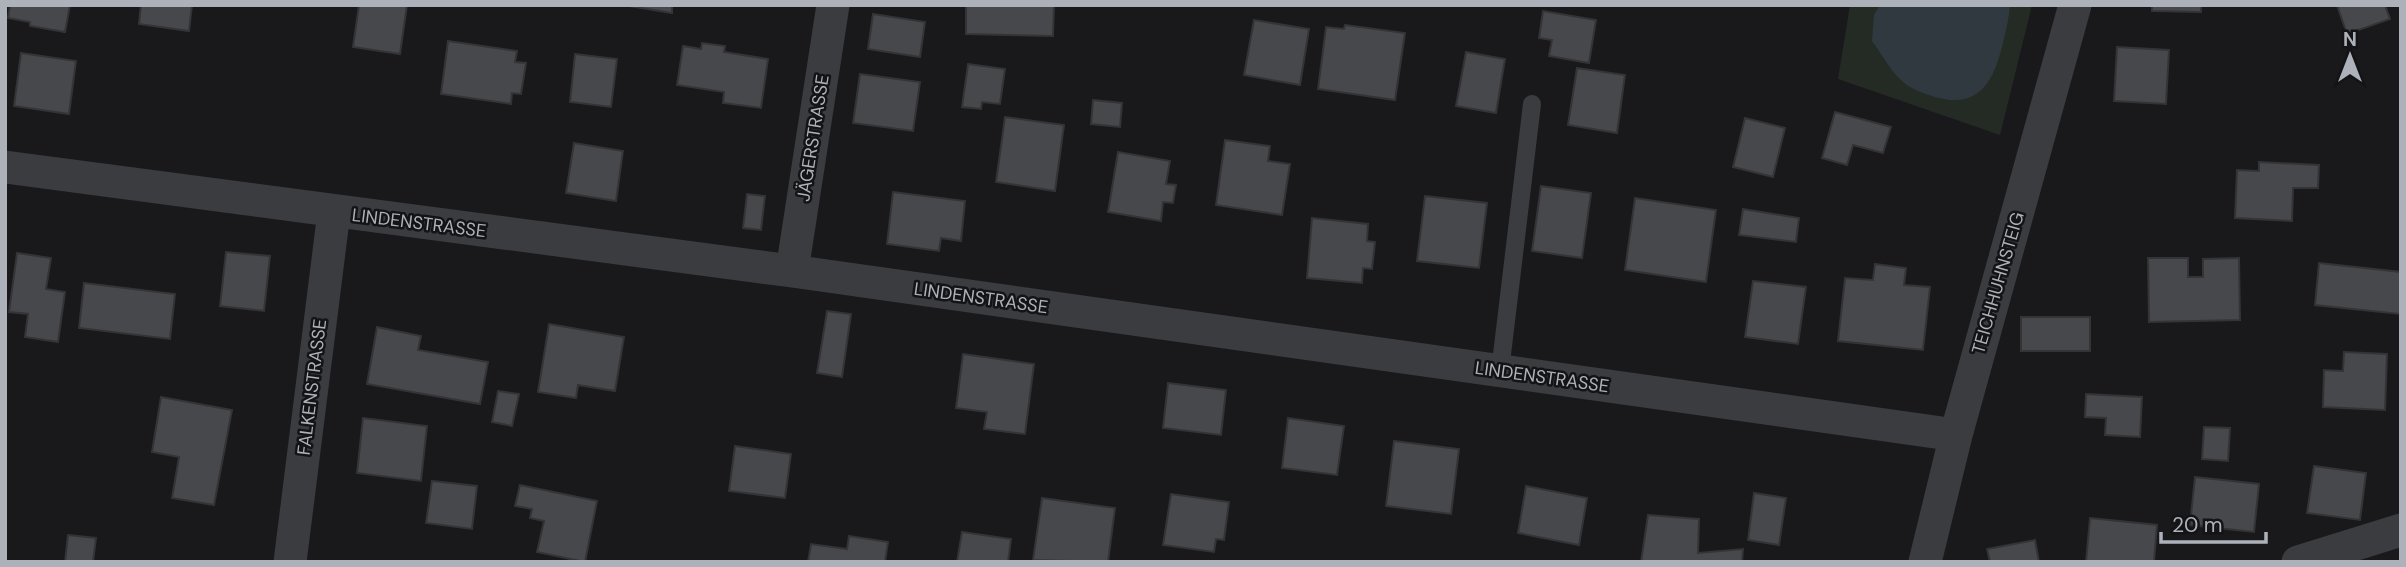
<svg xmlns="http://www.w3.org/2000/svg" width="2406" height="567" viewBox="0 0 2406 567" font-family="'DM Sans',sans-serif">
<rect width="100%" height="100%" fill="#19191b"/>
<path fill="#242b24" d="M 1850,5 L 2032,5 L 2000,135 L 1838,79 Z"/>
<path fill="#30393f" d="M 1880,5 L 2010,5 C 2009,18 2006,30 2003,43 C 1994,80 1980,110 1935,97 C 1923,93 1910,89 1901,80 C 1890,70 1881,53 1872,41 L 1874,15 Z"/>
<path fill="#46484b" stroke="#343437" stroke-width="2" d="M 10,5 L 70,5 L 65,32 L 30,26 L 30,22 L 8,18 Z
M 141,5 L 192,5 L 189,31 L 139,24 Z
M 359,5 L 407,5 L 400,54 L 353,47 Z
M 623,5 L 672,5 L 672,13 Z
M 966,5 L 1054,5 L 1053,36 L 966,34 Z
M 2152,5 L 2201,5 L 2201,12 L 2152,11 Z
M 2337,5 L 2385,5 L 2390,19 L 2347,34 Z
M 1543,11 L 1596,20 L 1589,63 L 1549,56 L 1552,40 L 1539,38 Z
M 873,14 L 925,22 L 920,57 L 868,49 Z
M 1254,20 L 1309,29 L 1300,85 L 1244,75 Z
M 1345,25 L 1405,33 L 1395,100 L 1318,89 L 1326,27 L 1344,29 Z
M 448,41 L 517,51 L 515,62 L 526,63 L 521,94 L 512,93 L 511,104 L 441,94 Z
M 702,43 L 725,46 L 724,52 L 768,59 L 761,108 L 723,103 L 724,92 L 677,85 L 683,46 L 701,49 Z
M 2117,47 L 2169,50 L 2166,104 L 2114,101 Z
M 1466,52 L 1505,59 L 1496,113 L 1456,106 Z
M 21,53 L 76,61 L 69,114 L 14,106 Z
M 575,54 L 617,59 L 611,107 L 570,102 Z
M 968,64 L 1005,69 L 1000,104 L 982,102 L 981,109 L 962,107 Z
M 1577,68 L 1625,75 L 1617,133 L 1568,125 Z
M 860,74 L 920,82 L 913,131 L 853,123 Z
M 1093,100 L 1122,103 L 1120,127 L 1091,124 Z
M 1835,112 L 1891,127 L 1883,153 L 1853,145 L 1847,165 L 1822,158 Z
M 1005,117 L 1064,125 L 1055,191 L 996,182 Z
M 1745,118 L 1785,128 L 1773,177 L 1733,167 Z
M 1225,140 L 1270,146 L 1268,161 L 1290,164 L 1282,215 L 1216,205 Z
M 574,143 L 623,151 L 616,201 L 566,193 Z
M 1118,152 L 1170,161 L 1166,184 L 1176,185 L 1173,203 L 1163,202 L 1161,221 L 1108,212 Z
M 2259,162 L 2319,165 L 2318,188 L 2293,188 L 2292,221 L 2235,218 L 2237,170 L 2259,171 Z
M 1541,186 L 1591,193 L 1582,258 L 1532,251 Z
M 893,192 L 965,201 L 961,241 L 941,238 L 939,251 L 887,244 Z
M 747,194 L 765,196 L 761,230 L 743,228 Z
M 1425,196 L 1487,203 L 1479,268 L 1417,261 Z
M 1635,198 L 1716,210 L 1706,282 L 1625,270 Z
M 1743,209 L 1799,218 L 1796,242 L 1739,235 Z
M 1312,218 L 1368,224 L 1367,241 L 1375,242 L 1372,269 L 1363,268 L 1362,283 L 1307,278 Z
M 226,252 L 270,256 L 264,311 L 220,306 Z
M 17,253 L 51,258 L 46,289 L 65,292 L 58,342 L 25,337 L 28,314 L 9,312 Z
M 2148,258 L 2188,258 L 2188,277 L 2203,277 L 2203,259 L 2239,258 L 2240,320 L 2149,322 Z
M 2319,263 L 2401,272 L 2400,314 L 2315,305 Z
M 1875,264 L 1906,268 L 1904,285 L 1930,287 L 1923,350 L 1838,341 L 1845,278 L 1873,280 Z
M 1753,281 L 1806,287 L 1798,344 L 1745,337 Z
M 84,283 L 175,294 L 170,339 L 79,328 Z
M 827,311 L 851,314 L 842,377 L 817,373 Z
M 2021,317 L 2090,317 L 2090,351 L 2021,351 Z
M 549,324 L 624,337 L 615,391 L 578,385 L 576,398 L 538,392 Z
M 377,327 L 421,336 L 418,350 L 488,362 L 480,404 L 367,384 Z
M 2344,352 L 2387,354 L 2385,410 L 2323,407 L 2324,370 L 2343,371 Z
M 963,354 L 1034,364 L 1025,434 L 984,429 L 987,412 L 956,408 Z
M 1168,383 L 1226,390 L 1221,435 L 1163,428 Z
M 498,391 L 519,394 L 512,426 L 492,422 Z
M 2086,394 L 2142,397 L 2140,437 L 2105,435 L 2106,418 L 2085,417 Z
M 161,397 L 232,410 L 214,505 L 172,498 L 179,457 L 152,452 Z
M 363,418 L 427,426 L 421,481 L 357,473 Z
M 1288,418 L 1344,426 L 1337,475 L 1282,468 Z
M 2204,427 L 2230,428 L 2228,461 L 2202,459 Z
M 1394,441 L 1459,449 L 1451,514 L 1386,506 Z
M 735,446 L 791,454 L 785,498 L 729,491 Z
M 2314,466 L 2366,473 L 2360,520 L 2307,513 Z
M 2195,477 L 2259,484 L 2254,532 L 2190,525 Z
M 432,481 L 477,486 L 472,529 L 426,523 Z
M 520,485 L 597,501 L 585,562 L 537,552 L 544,521 L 530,518 L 532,509 L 515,506 Z
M 1526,486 L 1587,498 L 1579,545 L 1518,533 Z
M 1754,493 L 1786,498 L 1779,545 L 1748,540 Z
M 1171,494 L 1229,502 L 1224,540 L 1216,539 L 1214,552 L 1163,545 Z
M 1042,498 L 1115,508 L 1108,562 L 1033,560 Z
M 1648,515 L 1699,519 L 1698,553 L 1743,549 L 1742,562 L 1641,562 Z
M 2090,518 L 2157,525 L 2154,562 L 2086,562 Z
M 962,532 L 1011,539 L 1008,562 L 957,562 Z
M 68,535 L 96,538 L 93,562 L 65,562 Z
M 849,536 L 888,542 L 885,562 L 808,562 L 811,544 L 847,549 Z
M 2035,540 L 2039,562 L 1990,562 L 1987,549 Z"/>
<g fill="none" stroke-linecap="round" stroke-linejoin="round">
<path stroke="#3b3c40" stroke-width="18" d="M 1500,371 L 1532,104"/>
<path stroke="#3b3c40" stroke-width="33" d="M 5,167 L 792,271 L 1956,435
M 792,271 L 833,5
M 290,562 L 334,212
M 1925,562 L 1956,435 L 2075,5
M 2298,562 L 2401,530"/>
</g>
<g text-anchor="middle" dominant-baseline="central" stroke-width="5" stroke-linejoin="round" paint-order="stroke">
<g font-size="18" fill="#adb2ba" stroke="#141416">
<text transform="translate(813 138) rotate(-81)">JÄGERSTRASSE</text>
<text transform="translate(419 223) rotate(7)">LINDENSTRASSE</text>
<text transform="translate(1998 283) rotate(-74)">TEICHHUHNSTEIG</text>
<text transform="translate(981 298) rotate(8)">LINDENSTRASSE</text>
<text transform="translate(1542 377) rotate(8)">LINDENSTRASSE</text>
<text transform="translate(312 387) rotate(-83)">FALKENSTRASSE</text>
</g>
</g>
<rect width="2406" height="567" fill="none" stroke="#adb2ba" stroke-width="14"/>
<g transform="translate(2350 56)" stroke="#141416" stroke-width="5" paint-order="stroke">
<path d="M0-5L12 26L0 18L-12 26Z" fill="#adb2ba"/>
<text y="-10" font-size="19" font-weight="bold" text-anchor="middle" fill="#adb2ba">N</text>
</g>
<path d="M2161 532v10h105v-10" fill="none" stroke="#adb2ba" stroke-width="3.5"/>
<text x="2172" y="532" font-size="21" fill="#adb2ba" stroke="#141416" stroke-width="5" paint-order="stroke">20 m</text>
</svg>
